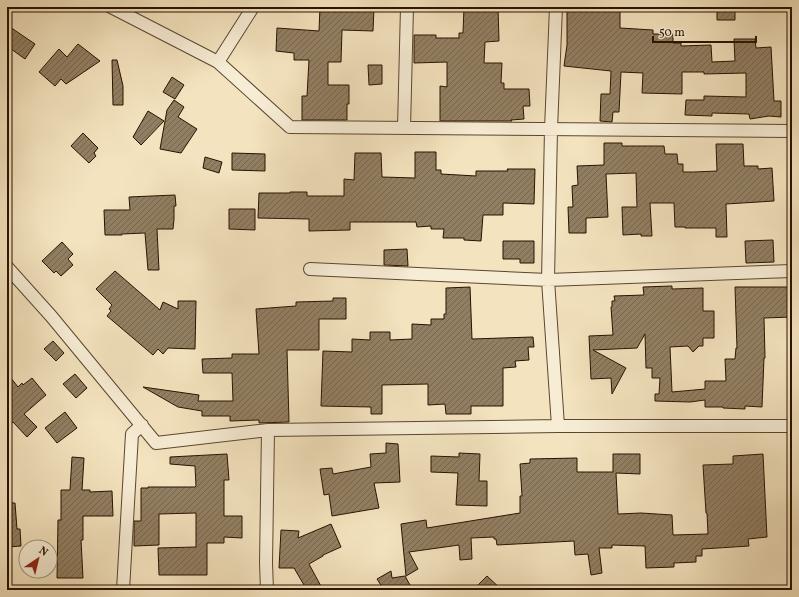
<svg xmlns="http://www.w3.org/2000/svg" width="799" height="597" viewBox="0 0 799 597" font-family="Vollkorn,serif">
<defs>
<pattern id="building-hatch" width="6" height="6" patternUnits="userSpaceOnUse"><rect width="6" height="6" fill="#927f63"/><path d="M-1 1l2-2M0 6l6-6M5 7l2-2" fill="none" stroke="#77674f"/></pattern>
</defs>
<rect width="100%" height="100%" fill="#f3e3be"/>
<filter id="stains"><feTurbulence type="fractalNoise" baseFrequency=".005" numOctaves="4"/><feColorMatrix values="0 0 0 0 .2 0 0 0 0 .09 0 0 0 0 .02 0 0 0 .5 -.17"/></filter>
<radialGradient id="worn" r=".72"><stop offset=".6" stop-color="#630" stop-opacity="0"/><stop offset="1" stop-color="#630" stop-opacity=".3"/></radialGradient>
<path fill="url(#building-hatch)" stroke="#281200" d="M 320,7 L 374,7 L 373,31 L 342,30 L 341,62 L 328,62 L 328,85 L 349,85 L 349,104 L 347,104 L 347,120 L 302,120 L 302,96 L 307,96 L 309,60 L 294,60 L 294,53 L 276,51 L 277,28 L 319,31 Z
M 464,7 L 498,7 L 499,41 L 485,42 L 484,63 L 502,63 L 501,83 L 504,83 L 504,89 L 529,89 L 530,106 L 523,106 L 524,119 L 511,120 L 512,121 L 440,121 L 440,86 L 447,87 L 447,62 L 414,63 L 414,35 L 436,35 L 436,38 L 459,38 L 459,33 L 463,33 Z
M 567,7 L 620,7 L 620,28 L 653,30 L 653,34 L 673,34 L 673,43 L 681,43 L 681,46 L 711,45 L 712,62 L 735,61 L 734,39 L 755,39 L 756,48 L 771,47 L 774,101 L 781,101 L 781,117 L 769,116 L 750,119 L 749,114 L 712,113 L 712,116 L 685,115 L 686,100 L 704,100 L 704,96 L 746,97 L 746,73 L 704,74 L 704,72 L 682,72 L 682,94 L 642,93 L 643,73 L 621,72 L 619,112 L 613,112 L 612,122 L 600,121 L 601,94 L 610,94 L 611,71 L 564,66 L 567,45 Z
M 717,7 L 735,7 L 735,20 L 717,20 Z
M 7,25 L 35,44 L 25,59 L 7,46 Z
M 78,44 L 100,61 L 66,84 L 61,79 L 55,86 L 39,72 L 59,49 L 67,57 Z
M 112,60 L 117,60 L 123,86 L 123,105 L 113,105 Z
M 368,65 L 382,65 L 382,84 L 369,85 Z
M 172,77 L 184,85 L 175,99 L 163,92 Z
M 174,100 L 184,107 L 178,117 L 197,129 L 181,153 L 160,149 L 167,110 Z
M 148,111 L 164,121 L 141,145 L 133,137 Z
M 83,133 L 98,148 L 94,153 L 96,156 L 89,163 L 71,146 Z
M 604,143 L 622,143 L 622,146 L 664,146 L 665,154 L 677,154 L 678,164 L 683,164 L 683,172 L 694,172 L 717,171 L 716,144 L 743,144 L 744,166 L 758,166 L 758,169 L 772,168 L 774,201 L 726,204 L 727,237 L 716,237 L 716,228 L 685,228 L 685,227 L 675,227 L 674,203 L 650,203 L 652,236 L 641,236 L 641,234 L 623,235 L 622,207 L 637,207 L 636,173 L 606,174 L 608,217 L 586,218 L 586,233 L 569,233 L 568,207 L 573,207 L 572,186 L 578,185 L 577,166 L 604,165 Z
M 415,152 L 436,152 L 436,170 L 441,170 L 441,174 L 476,176 L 476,171 L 508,171 L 507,169 L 535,169 L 534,204 L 503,203 L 503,215 L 483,215 L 481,241 L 464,240 L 464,238 L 443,238 L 444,229 L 431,229 L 431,226 L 417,227 L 416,222 L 350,222 L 350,230 L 309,231 L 309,219 L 258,218 L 259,193 L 290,193 L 290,192 L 307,192 L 307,196 L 344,196 L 344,179 L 354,180 L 355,153 L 381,153 L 382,177 L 415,178 Z
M 232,153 L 265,154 L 265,171 L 232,170 Z
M 205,157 L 222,162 L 219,173 L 203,168 Z
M 175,195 L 176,206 L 174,206 L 174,219 L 173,229 L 157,229 L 159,270 L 148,270 L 145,233 L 122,234 L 122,235 L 105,235 L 104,210 L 130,210 L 129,197 Z
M 229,209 L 255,209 L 255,230 L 229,229 Z
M 773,240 L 774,262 L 746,263 L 745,241 Z
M 503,241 L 534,241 L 534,263 L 520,263 L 520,259 L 503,259 Z
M 62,242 L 73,254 L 68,259 L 73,265 L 61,276 L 56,271 L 54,273 L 42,261 Z
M 407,249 L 408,266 L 384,265 L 384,250 Z
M 115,271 L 160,310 L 163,302 L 178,309 L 178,301 L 196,301 L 195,349 L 168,348 L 163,354 L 158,349 L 153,355 L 107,316 L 111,311 L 109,309 L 112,305 L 96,289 Z
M 672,286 L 672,289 L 703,288 L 703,311 L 714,311 L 714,338 L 703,338 L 703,346 L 699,346 L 693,352 L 688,346 L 670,347 L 672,392 L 705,389 L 705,381 L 726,381 L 725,359 L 735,359 L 736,348 L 737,348 L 735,287 L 792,287 L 792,317 L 764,318 L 765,358 L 764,358 L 762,407 L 745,406 L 745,409 L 723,408 L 723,407 L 705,407 L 705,400 L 690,402 L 655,401 L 655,394 L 659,394 L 660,378 L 652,378 L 652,368 L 646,368 L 645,334 L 637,348 L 593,350 L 626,368 L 612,394 L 611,378 L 591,379 L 589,336 L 613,335 L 611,307 L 612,307 L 612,301 L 615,301 L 614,296 L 644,295 L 643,287 Z
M 470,287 L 472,339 L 533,337 L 534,347 L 528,347 L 529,360 L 515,361 L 516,367 L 503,368 L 503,406 L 471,406 L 471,414 L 446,414 L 445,404 L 428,405 L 428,384 L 382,385 L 382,414 L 371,414 L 371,407 L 321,406 L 323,351 L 352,352 L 352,339 L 370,340 L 370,332 L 390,332 L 390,340 L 412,339 L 412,324 L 431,325 L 431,319 L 444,319 L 444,314 L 446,314 L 446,288 Z
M 333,298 L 346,298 L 346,319 L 319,319 L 319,350 L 287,350 L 289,422 L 259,423 L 259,420 L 230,421 L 230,416 L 202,416 L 202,411 L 178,407 L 143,387 L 199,395 L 198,401 L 233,401 L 232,373 L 203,373 L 202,359 L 232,358 L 232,354 L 259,354 L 256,309 L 296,306 L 296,302 L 333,301 Z
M 53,341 L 64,353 L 56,361 L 44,349 Z
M 7,373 L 18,387 L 22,383 L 23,385 L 32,378 L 46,395 L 24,414 L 37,427 L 27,437 L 13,422 L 7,427 Z
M 75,374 L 87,388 L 76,398 L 63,384 Z
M 65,412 L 77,428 L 57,443 L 45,428 Z
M 386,443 L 398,444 L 400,482 L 374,483 L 379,508 L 332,516 L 329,494 L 324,495 L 320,469 L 332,468 L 333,474 L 371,467 L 370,454 L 386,453 Z
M 459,453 L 480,454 L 479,481 L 487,481 L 487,506 L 456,505 L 458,473 L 431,472 L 431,456 L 459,457 Z
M 227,454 L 229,480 L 224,480 L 224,516 L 242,516 L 242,538 L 224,537 L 224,543 L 207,543 L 207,575 L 159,575 L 158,548 L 196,547 L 196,513 L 159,514 L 159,545 L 134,546 L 134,521 L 141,521 L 141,488 L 148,488 L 148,487 L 195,487 L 196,486 L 195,466 L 170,464 L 170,457 Z
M 613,454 L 640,454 L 640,474 L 616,473 L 618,514 L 641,513 L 672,515 L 673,535 L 708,534 L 707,513 L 706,513 L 703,465 L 733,464 L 733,456 L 763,454 L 767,537 L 748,539 L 749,546 L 702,549 L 702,556 L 696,556 L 696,562 L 674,563 L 674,567 L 646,568 L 645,546 L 612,545 L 612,548 L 599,548 L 602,573 L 591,575 L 588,554 L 575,555 L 574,541 L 497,545 L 496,539 L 494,539 L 494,537 L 471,538 L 472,559 L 460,560 L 459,545 L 409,552 L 418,569 L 406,576 L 401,524 L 426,520 L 427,528 L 520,513 L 520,496 L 522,496 L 520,464 L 530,463 L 530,459 L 577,458 L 577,472 L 613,472 Z
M 72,457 L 84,458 L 82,490 L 90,490 L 90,492 L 112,491 L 113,516 L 83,516 L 83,540 L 81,540 L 83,578 L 57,578 L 58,520 L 61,520 L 61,490 L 70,490 Z
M 7,503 L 15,503 L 17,529 L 20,529 L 21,546 L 7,547 Z
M 331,524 L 341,547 L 323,555 L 323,556 L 309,564 L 323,590 L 307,590 L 294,568 L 279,568 L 281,530 L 299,531 L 298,538 Z
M 391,571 L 392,578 L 405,576 L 410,585 L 402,590 L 384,590 L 377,579 Z
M 487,576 L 502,590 L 473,590 Z"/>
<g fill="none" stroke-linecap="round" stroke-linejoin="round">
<defs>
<path id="street" d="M 111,7 L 218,62 L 290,127 L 792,131
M 556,7 L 551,129 L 548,280 L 558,426
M 218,62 L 253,7
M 404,128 L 407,7
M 7,267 L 51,316 L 156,443 L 268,430 L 558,426 L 792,426
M 310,269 L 548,280 L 792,271
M 123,590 L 132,434 L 142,425
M 267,590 L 266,563 L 268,430"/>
</defs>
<use href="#street" stroke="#5b4630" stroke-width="14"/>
<use href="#street" stroke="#f7edd5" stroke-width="12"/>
</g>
<rect width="799" height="597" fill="none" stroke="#f3e3be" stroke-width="24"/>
<rect x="8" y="8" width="783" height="581" fill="none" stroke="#281200" stroke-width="2"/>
<rect x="12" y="12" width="775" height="573" fill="none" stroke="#281200"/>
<g transform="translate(38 559) rotate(35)"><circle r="19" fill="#f7edd5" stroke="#a49580"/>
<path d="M0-3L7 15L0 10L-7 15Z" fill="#8f2418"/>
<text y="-6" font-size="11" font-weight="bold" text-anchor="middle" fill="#281200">N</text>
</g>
<path d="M653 36v6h103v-6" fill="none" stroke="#281200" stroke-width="2"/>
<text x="659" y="36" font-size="12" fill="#281200" stroke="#f7edd5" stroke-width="3" paint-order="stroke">50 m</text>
<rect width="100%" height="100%" filter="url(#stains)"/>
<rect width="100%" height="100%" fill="url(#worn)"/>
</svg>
